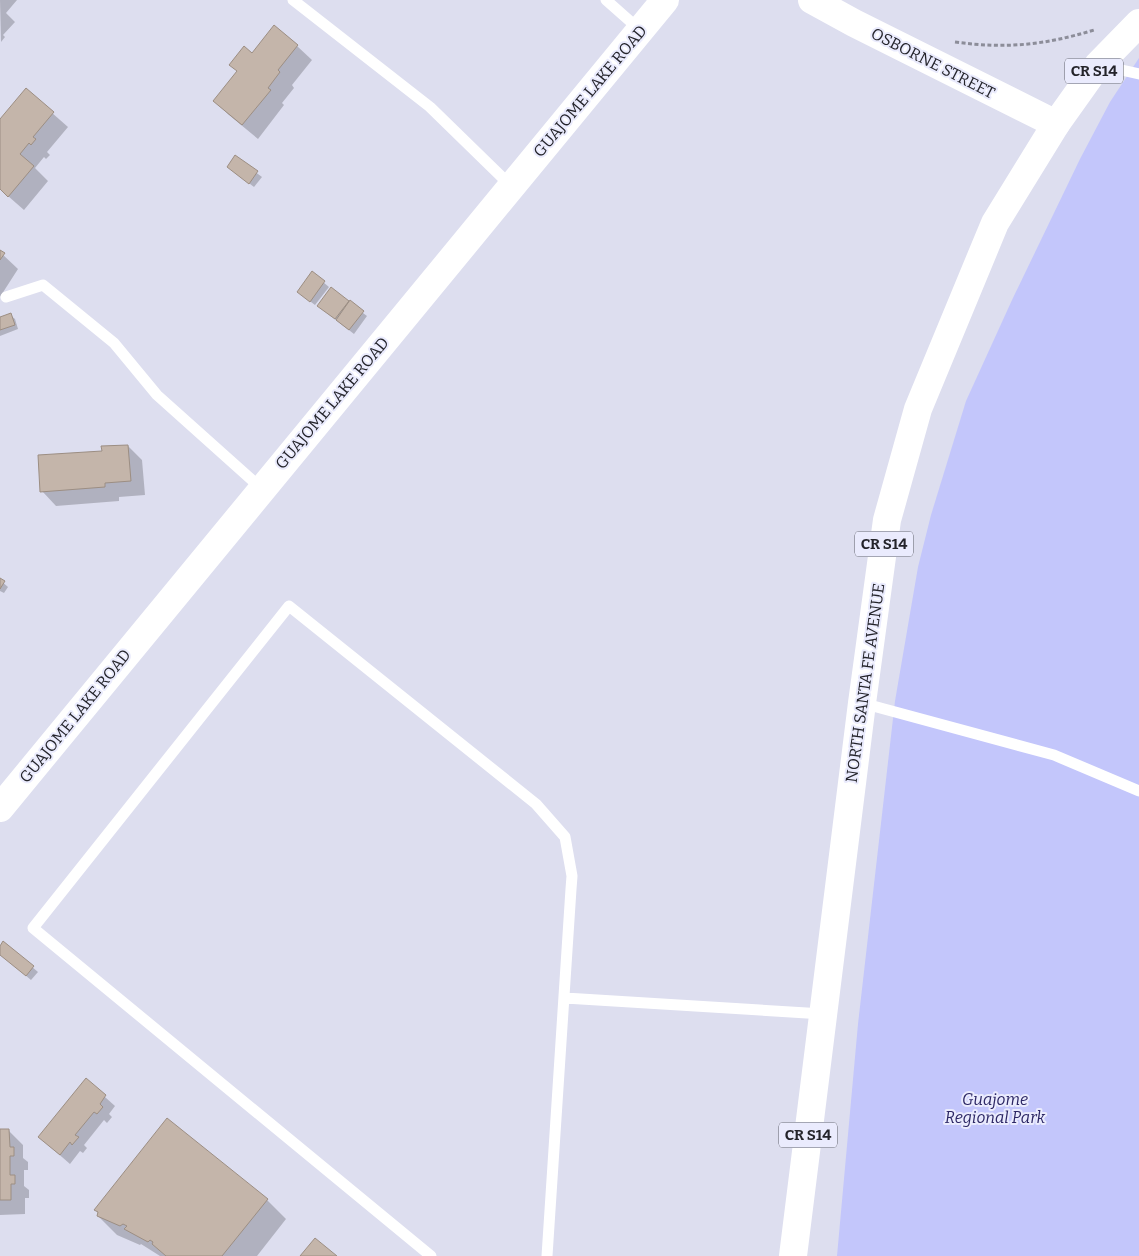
<svg xmlns="http://www.w3.org/2000/svg" width="1139" height="1256" viewBox="0 0 1139 1256" font-family="Bitter,serif">
<rect width="100%" height="100%" fill="#dddeef"/>
<path fill="#c3c6fb" d="M 1139,58 L 1139,1256 L 837,1256 L 858,1024 L 895,701 L 918,567 L 931,515 L 966,401 L 1012,300 L 1080,159 L 1110,102 Z"/>
<path fill="#0003" d="M 0,0 L 17,0 L 6,13 L 15,22 L 3,35 L 5,37 L 1,42 Z
M 274,27 L 297,46 L 312,60 L 292,85 L 294,88 L 282,103 L 284,105 L 258,139 L 229,115 L 214,101 Z
M 26,90 L 68,127 L 47,152 L 50,155 L 46,159 L 44,157 L 35,168 L 48,181 L 24,210 L 0,189 L 0,121 Z
M 235,157 L 262,177 L 254,187 L 233,171 Z
M 0,252 L 18,269 L 0,297 Z
M 312,273 L 329,287 L 315,305 L 303,296 Z
M 331,289 L 367,316 L 354,334 L 323,310 Z
M 10,315 L 15,319 L 18,329 L 0,336 L 0,319 Z
M 128,446 L 142,460 L 145,495 L 119,497 L 119,501 L 56,506 L 42,491 Z
M 0,580 L 8,587 L 4,593 L 0,591 Z
M 4,943 L 38,972 L 31,980 L 0,954 L 0,948 Z
M 86,1080 L 115,1106 L 109,1114 L 112,1117 L 107,1123 L 104,1120 L 84,1145 L 87,1148 L 83,1153 L 80,1151 L 70,1164 L 39,1137 Z
M 168,1120 L 267,1200 L 286,1219 L 257,1256 L 160,1256 L 141,1244 L 140,1245 L 117,1235 L 98,1216 L 99,1213 L 96,1210 Z
M 0,1131 L 9,1131 L 23,1145 L 23,1158 L 28,1162 L 28,1170 L 24,1170 L 24,1186 L 29,1190 L 29,1198 L 25,1198 L 25,1214 L 0,1215 Z"/>
<path fill="#c4b5aa" stroke="#9c8e83" d="M 274,25 L 298,45 L 278,70 L 280,72 L 268,88 L 271,90 L 242,125 L 213,101 L 237,71 L 229,65 L 244,46 L 252,53 Z
M 26,88 L 54,112 L 33,137 L 36,139 L 31,145 L 29,143 L 20,154 L 34,166 L 8,197 L 0,189 L 0,119 Z
M 235,155 L 258,171 L 249,184 L 227,167 Z
M 0,250 L 5,253 L 0,260 Z
M 312,271 L 325,281 L 310,302 L 297,292 Z
M 331,287 L 349,301 L 335,319 L 317,306 Z
M 350,300 L 364,311 L 349,330 L 336,320 Z
M 11,313 L 15,325 L 0,330 L 0,317 Z
M 128,445 L 131,481 L 105,483 L 105,487 L 40,492 L 38,455 L 102,451 L 101,446 Z
M 0,578 L 5,581 L 0,589 Z
M 3,941 L 34,966 L 26,976 L 0,955 L 0,946 Z
M 86,1078 L 106,1095 L 100,1104 L 103,1107 L 97,1114 L 94,1112 L 75,1135 L 79,1137 L 72,1145 L 70,1142 L 60,1155 L 38,1137 Z
M 167,1118 L 268,1199 L 222,1256 L 166,1256 L 152,1244 L 153,1242 L 150,1240 L 148,1242 L 124,1229 L 127,1226 L 123,1224 L 120,1226 L 97,1216 L 98,1212 L 94,1210 Z
M 0,1129 L 9,1129 L 10,1147 L 14,1147 L 14,1156 L 10,1156 L 10,1175 L 15,1175 L 15,1184 L 11,1184 L 11,1200 L 0,1200 Z
M 315,1238 L 337,1256 L 300,1256 Z"/>
<g fill="none" stroke-linecap="round" stroke-linejoin="round">
<path stroke="#8c8d99" stroke-width="3" stroke-dasharray="4 2.5" stroke-linecap="butt" d="M 955,42 C 1006,49 1045,45 1094,30"/>
<path stroke="#fff" stroke-width="11" d="M 293,0 L 430,107 L 511,186
M 606,0 L 640,30
M 1099,65 L 1139,74
M 6,297 L 43,285 L 114,343 L 157,395 L 262,489
M 862,703 L 1054,755 L 1139,791
M 565,998 L 823,1014
M 431,1256 L 33,928 L 289,606 L 536,804 L 565,837 L 572,876 L 571,889 L 547,1256"/>
<path stroke="#fff" stroke-width="28" d="M 812,0 L 854,23 L 1056,124
M 0,808 L 665,0"/>
<path stroke="#fff" stroke-width="28" d="M 793,1256 L 862,703 L 887,520 L 918,409 L 995,223 L 1056,124 L 1098,65 L 1139,23"/>
</g>
<g text-anchor="middle" dominant-baseline="central" stroke-width="4" stroke-linejoin="round" paint-order="stroke">
<g fill="#eaebfd" stroke="#5f606a" stroke-width="1">
<rect x="1065" y="58.5" width="58" height="25" rx="4"/>
<rect x="855" y="531.5" width="58" height="25" rx="4"/>
<rect x="779" y="1122.5" width="58" height="25" rx="4"/>
</g>
<g font-size="15" font-weight="bold" fill="#24242b">
<text x="1094" y="71">CR S14</text>
<text x="884" y="544">CR S14</text>
<text x="808" y="1135">CR S14</text>
</g>
<g font-size="16" fill="#24242b" stroke="#eaebfd">
<text transform="translate(933 63) rotate(27)">OSBORNE STREET</text>
<text transform="translate(590 91) rotate(-50)">GUAJOME LAKE ROAD</text>
<text transform="translate(332 403) rotate(-50)">GUAJOME LAKE ROAD</text>
<text transform="translate(865 683) rotate(-82)">NORTH SANTA FE AVENUE</text>
<text transform="translate(75 716) rotate(-51)">GUAJOME LAKE ROAD</text>
</g>
<g font-size="16" font-style="italic" fill="#2c2765" stroke="#eaebfd">
<text x="995" y="1099">Guajome<tspan x="995" dy="18">Regional Park</tspan></text>
</g>
</g>
</svg>
